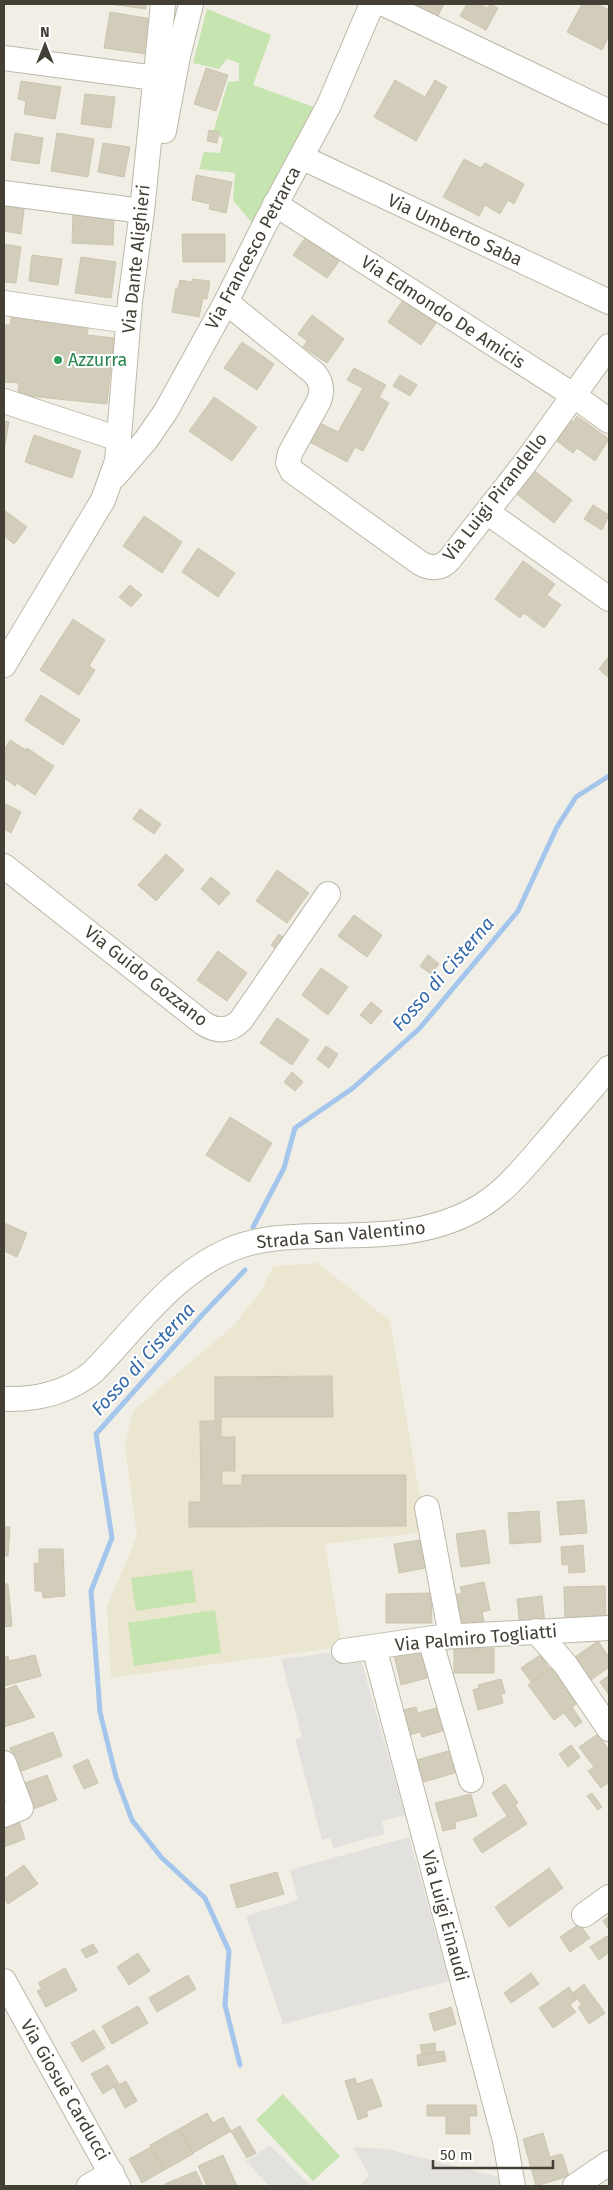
<svg xmlns="http://www.w3.org/2000/svg" width="613" height="2190" viewBox="0 0 613 2190" font-family="'Fira Sans',sans-serif">
<rect width="100%" height="100%" fill="#f1efe5"/>
<path fill="#eae6cf" d="M 318,1263 L 390,1321 L 426,1532 L 325,1544 L 342,1647 L 111,1678 L 107,1607 L 137,1536 L 125,1446 L 133,1411 L 233,1326 L 261,1291 L 273,1266 Z"/>
<path fill="#c6e4af" d="M 207,9 L 271,35 L 253,85 L 319,109 L 253,224 L 233,200 L 235,173 L 199,169 L 204,152 L 220,153 L 223,138 L 213,133 L 228,82 L 239,81 L 239,63 L 227,59 L 219,69 L 193,63 Z
M 192,1570 L 196,1602 L 136,1611 L 131,1578 Z
M 215,1610 L 221,1653 L 134,1666 L 128,1623 Z
M 283,2094 L 340,2156 L 313,2181 L 256,2120 Z"/>
<path fill="#e2e1dd" d="M 358,1649 L 405,1815 L 382,1821 L 385,1834 L 333,1848 L 330,1838 L 322,1840 L 295,1739 L 302,1737 L 281,1659 Z
M 409,1837 L 449,1981 L 283,2024 L 246,1916 L 298,1900 L 290,1870 Z
M 270,2145 L 311,2186 L 269,2186 L 246,2161 Z
M 353,2147 L 387,2149 L 503,2178 L 503,2186 L 360,2186 L 369,2175 Z"/>
<g fill="none" stroke-linecap="round" stroke-linejoin="round">
<path stroke="#a4c6ec" stroke-width="5" d="M 253,1227 L 284,1168 L 295,1128 L 353,1088 L 419,1029 L 518,911 L 557,827 L 576,797 L 609,776
M 240,2065 L 225,2005 L 229,1951 L 205,1898 L 161,1857 L 132,1820 L 116,1777 L 100,1712 L 91,1591 L 112,1538 L 96,1434 L 203,1314 L 245,1270"/>
</g>
<path fill="#d2ccbb" stroke="#cdc5af" d="M 110,4 L 146,4 L 146,9 Z
M 415,4 L 444,4 L 438,16 L 414,5 Z
M 467,4 L 480,4 L 487,8 L 490,4 L 498,8 L 486,30 L 460,16 Z
M 582,4 L 597,4 L 609,10 L 609,36 L 602,50 L 567,32 Z
M 110,12 L 152,19 L 147,54 L 104,48 Z
M 206,68 L 228,75 L 216,111 L 194,104 Z
M 395,80 L 425,97 L 435,80 L 447,87 L 416,141 L 374,117 Z
M 21,81 L 61,87 L 55,119 L 24,114 L 26,101 L 18,99 Z
M 85,94 L 115,97 L 111,128 L 81,124 Z
M 209,130 L 219,132 L 217,143 L 207,141 Z
M 15,133 L 43,138 L 39,164 L 11,160 Z
M 57,133 L 94,139 L 88,177 L 51,171 Z
M 103,143 L 130,147 L 124,177 L 98,172 Z
M 464,159 L 481,168 L 485,163 L 524,184 L 514,204 L 508,200 L 500,214 L 485,205 L 479,216 L 443,197 Z
M 196,175 L 232,182 L 226,213 L 209,209 L 210,204 L 192,200 Z
M 4,199 L 25,202 L 21,234 L 4,231 Z
M 73,213 L 114,215 L 113,245 L 72,243 Z
M 311,230 L 345,253 L 327,278 L 293,255 Z
M 182,234 L 225,234 L 225,262 L 183,262 Z
M 4,244 L 21,247 L 16,283 L 4,282 Z
M 32,255 L 62,259 L 58,285 L 29,281 Z
M 81,257 L 116,262 L 111,298 L 75,293 Z
M 192,279 L 210,281 L 207,299 L 203,298 L 199,317 L 172,312 L 176,288 L 178,289 L 180,280 L 192,282 Z
M 403,300 L 436,323 L 421,345 L 388,322 Z
M 12,314 L 89,325 L 87,335 L 114,338 L 107,404 L 18,395 L 19,383 L 4,382 L 4,325 L 10,325 Z
M 312,315 L 344,339 L 327,363 L 303,347 L 307,341 L 298,334 Z
M 242,342 L 274,364 L 257,390 L 224,368 Z
M 354,368 L 386,385 L 379,397 L 389,403 L 363,451 L 355,447 L 347,462 L 310,442 L 320,423 L 338,432 L 363,388 L 347,380 Z
M 400,375 L 417,385 L 410,396 L 393,386 Z
M 214,397 L 257,427 L 232,461 L 189,431 Z
M 577,416 L 609,439 L 595,461 L 577,448 L 573,453 L 554,439 L 568,419 L 573,422 Z
M 4,421 L 9,422 L 4,450 Z
M 34,435 L 81,451 L 72,478 L 25,462 Z
M 532,469 L 572,500 L 554,523 L 514,492 Z
M 593,505 L 609,515 L 602,530 L 584,519 Z
M 4,510 L 27,527 L 14,544 L 4,536 Z
M 144,516 L 182,542 L 162,573 L 123,546 Z
M 198,548 L 235,573 L 218,597 L 182,572 Z
M 523,561 L 555,584 L 547,595 L 561,605 L 544,628 L 524,613 L 520,618 L 495,599 Z
M 130,585 L 142,595 L 131,607 L 119,597 Z
M 73,619 L 105,640 L 89,666 L 95,670 L 79,695 L 40,670 Z
M 609,656 L 609,678 L 599,669 Z
M 41,695 L 80,720 L 63,745 L 25,720 Z
M 10,740 L 26,750 L 27,748 L 54,766 L 35,795 L 17,783 L 15,786 L 4,778 L 4,750 Z
M 4,803 L 21,812 L 11,833 L 4,829 Z
M 140,809 L 161,824 L 154,834 L 133,819 Z
M 166,854 L 184,870 L 156,901 L 138,885 Z
M 277,870 L 309,893 L 287,923 L 256,901 Z
M 211,877 L 230,893 L 219,905 L 201,889 Z
M 354,915 L 382,935 L 367,957 L 338,936 Z
M 279,934 L 290,942 L 281,953 L 271,945 Z
M 218,951 L 247,973 L 227,1001 L 197,980 Z
M 428,955 L 439,964 L 431,974 L 420,966 Z
M 321,968 L 348,987 L 328,1015 L 302,995 Z
M 371,1002 L 382,1011 L 371,1024 L 360,1015 Z
M 277,1018 L 309,1040 L 292,1065 L 260,1043 Z
M 326,1046 L 338,1054 L 329,1068 L 317,1059 Z
M 292,1072 L 303,1082 L 295,1091 L 284,1082 Z
M 230,1117 L 272,1143 L 249,1182 L 206,1155 Z
M 4,1223 L 27,1233 L 17,1257 L 4,1251 Z
M 332,1376 L 333,1417 L 221,1417 L 221,1437 L 235,1437 L 235,1471 L 222,1471 L 222,1485 L 242,1485 L 242,1475 L 406,1475 L 406,1526 L 189,1527 L 189,1502 L 201,1502 L 200,1421 L 215,1421 L 215,1377 Z
M 584,1500 L 587,1533 L 560,1535 L 557,1502 Z
M 539,1511 L 541,1542 L 510,1544 L 508,1513 Z
M 4,1513 L 5,1527 L 10,1527 L 8,1556 L 4,1556 Z
M 485,1530 L 490,1563 L 461,1567 L 456,1534 Z
M 420,1540 L 425,1568 L 399,1573 L 394,1544 Z
M 583,1545 L 585,1572 L 569,1573 L 568,1564 L 562,1565 L 561,1547 Z
M 39,1549 L 63,1549 L 65,1596 L 43,1598 L 42,1591 L 35,1591 L 34,1563 L 39,1563 Z
M 484,1582 L 490,1610 L 482,1612 L 484,1622 L 460,1626 L 454,1595 L 462,1593 L 460,1587 Z
M 4,1584 L 8,1584 L 12,1626 L 4,1627 Z
M 605,1586 L 606,1621 L 565,1622 L 564,1587 Z
M 431,1593 L 432,1623 L 386,1623 L 386,1594 Z
M 542,1596 L 545,1623 L 520,1626 L 517,1599 Z
M 598,1641 L 609,1657 L 609,1667 L 591,1680 L 575,1657 Z
M 454,1648 L 494,1648 L 494,1673 L 454,1673 Z
M 420,1649 L 427,1678 L 401,1685 L 394,1655 Z
M 35,1655 L 41,1676 L 4,1686 L 4,1658 L 8,1656 L 9,1661 Z
M 540,1655 L 550,1669 L 531,1682 L 521,1668 Z
M 558,1663 L 583,1699 L 554,1720 L 528,1685 Z
M 609,1675 L 609,1695 L 600,1682 Z
M 501,1679 L 505,1693 L 501,1694 L 503,1703 L 478,1710 L 473,1690 L 479,1688 L 478,1685 Z
M 16,1685 L 35,1717 L 4,1727 L 4,1690 Z
M 416,1707 L 418,1713 L 440,1707 L 446,1730 L 422,1737 L 420,1732 L 409,1735 L 403,1710 Z
M 572,1707 L 582,1722 L 575,1727 L 564,1713 Z
M 53,1732 L 62,1756 L 19,1772 L 10,1748 Z
M 598,1734 L 609,1750 L 609,1782 L 601,1788 L 588,1771 L 594,1767 L 579,1747 Z
M 571,1745 L 580,1757 L 568,1767 L 559,1754 Z
M 452,1750 L 458,1772 L 424,1782 L 417,1760 Z
M 88,1759 L 98,1783 L 84,1789 L 73,1766 Z
M 47,1775 L 57,1800 L 31,1810 L 22,1784 Z
M 505,1784 L 518,1803 L 515,1805 L 527,1824 L 482,1853 L 473,1839 L 507,1816 L 492,1793 Z
M 592,1793 L 602,1807 L 598,1810 L 587,1796 Z
M 471,1794 L 477,1816 L 455,1822 L 456,1828 L 443,1831 L 435,1803 Z
M 19,1821 L 25,1839 L 4,1847 L 4,1826 Z
M 24,1865 L 38,1884 L 8,1904 L 4,1898 L 4,1879 Z
M 549,1868 L 563,1888 L 509,1927 L 495,1907 Z
M 277,1872 L 284,1894 L 237,1908 L 230,1885 Z
M 609,1916 L 609,1930 L 603,1921 Z
M 579,1924 L 590,1938 L 570,1952 L 560,1937 Z
M 607,1936 L 609,1939 L 609,1952 L 599,1960 L 590,1947 Z
M 93,1944 L 98,1952 L 86,1958 L 81,1950 Z
M 138,1953 L 150,1971 L 129,1985 L 117,1967 Z
M 65,1968 L 77,1990 L 46,2007 L 37,1991 L 42,1989 L 38,1983 Z
M 531,1973 L 539,1984 L 511,2003 L 504,1993 Z
M 188,1975 L 196,1989 L 157,2012 L 149,1998 Z
M 584,1984 L 605,2013 L 589,2024 L 578,2007 L 582,2005 L 573,1993 Z
M 569,1987 L 577,1999 L 570,2005 L 576,2012 L 553,2028 L 539,2008 Z
M 138,2006 L 148,2023 L 112,2044 L 102,2026 Z
M 451,2007 L 456,2024 L 434,2031 L 429,2014 Z
M 94,2030 L 105,2048 L 82,2062 L 71,2043 Z
M 435,2043 L 436,2052 L 422,2055 L 420,2045 Z
M 444,2051 L 446,2061 L 418,2066 L 417,2055 Z
M 108,2065 L 119,2084 L 103,2094 L 91,2074 Z
M 355,2078 L 357,2084 L 372,2079 L 382,2106 L 366,2111 L 368,2116 L 358,2120 L 345,2081 Z
M 126,2081 L 137,2101 L 125,2108 L 114,2087 Z
M 427,2105 L 476,2105 L 477,2116 L 469,2116 L 470,2134 L 446,2134 L 446,2116 L 427,2116 Z
M 207,2113 L 213,2123 L 223,2117 L 231,2131 L 193,2153 L 179,2129 Z
M 240,2126 L 256,2153 L 247,2158 L 231,2131 Z
M 179,2129 L 193,2154 L 164,2170 L 150,2145 Z
M 543,2133 L 550,2157 L 562,2154 L 569,2176 L 536,2186 L 523,2139 Z
M 151,2147 L 164,2170 L 142,2183 L 129,2159 Z
M 223,2155 L 237,2186 L 207,2186 L 198,2166 Z
M 196,2171 L 203,2186 L 166,2186 L 165,2184 Z"/>
<g fill="none" stroke-linecap="round" stroke-linejoin="round">
<defs>
<path id="minor" d="M 384,4 L 609,112
M 4,58 L 155,78
M 164,131 L 178,56 L 191,4
M 301,157 L 609,302
M 4,193 L 142,211
M 275,204 L 573,395 L 609,421
M 226,302 L 314,373 C 322,382 323,390 319,401 L 290,453 L 288,463 L 292,471 L 420,563 C 430,569 441,569 449,560 L 525,463 L 609,346
M 4,303 L 128,321
M 4,401 L 119,439
M 115,476 L 146,440 L 166,411 L 226,302 L 264,226 L 329,105 L 372,4
M 487,512 L 609,599
M 4,665 L 103,500 L 117,461 L 130,302 L 142,211 L 163,4
M 4,866 L 203,1023 C 216,1032 230,1032 241,1020 L 328,894
M 4,1399 C 37,1400 67,1393 93,1372 C 135,1329 171,1276 227,1251 C 255,1238 285,1237 316,1236 C 370,1235 425,1237 474,1210 C 505,1193 525,1166 548,1140 C 568,1116 589,1092 609,1068
M 427,1508 L 451,1636
M 536,1631 L 565,1664 L 609,1729
M 430,1639 L 471,1780
M 374,1647 L 505,2141 L 513,2186
M 344,1651 L 441,1637 L 609,1628
M 4,1763 L 21,1808 L 4,1815
M 584,1915 L 609,1897
M 4,1981 L 118,2186
M 89,2186 L 112,2173
M 575,2186 L 609,2163"/>
</defs>
<use href="#minor" stroke="#bcb8a8" stroke-width="26"/>
<use href="#minor" stroke="#fff" stroke-width="24"/>
</g>
<circle fill="#2e9e5b" stroke="#fff" stroke-width="2" cx="58" cy="360" r="5"/>
<g text-anchor="middle" dominant-baseline="central" stroke-width="4" stroke-linejoin="round" paint-order="stroke">
<g font-size="18" fill="#433f35" stroke="#fff">
<text transform="translate(455 230) rotate(25)">Via Umberto Saba</text>
<text transform="translate(253 248) rotate(-62)">Via Francesco Petrarca</text>
<text transform="translate(136 259) rotate(-84)">Via Dante Alighieri</text>
<text transform="translate(443 312) rotate(33)">Via Edmondo De Amicis</text>
<text transform="translate(495 497) rotate(-52)">Via Luigi Pirandello</text>
<text transform="translate(146 976) rotate(38)">Via Guido Gozzano</text>
<text transform="translate(341 1235) rotate(-5)">Strada San Valentino</text>
<text transform="translate(476 1638) rotate(-5)">Via Palmiro Togliatti</text>
<text transform="translate(445 1916) rotate(75)">Via Luigi Einaudi</text>
<text transform="translate(65 2090) rotate(60)">Via Giosuè Carducci</text>
</g>
<g font-size="18" fill="#27864d" stroke="#fff" text-anchor="start">
<text x="68" y="360">Azzurra</text>
</g>
<g font-size="19" font-style="italic" fill="#346aa9" stroke="#fff">
<text transform="translate(443 974) rotate(-49)">Fosso di Cisterna</text>
<text transform="translate(143 1359) rotate(-48)">Fosso di Cisterna</text>
</g>
</g>
<rect width="613" height="2190" fill="none" stroke="#433f35" stroke-width="10"/>
<g transform="translate(45 45)" stroke="#ffffff" stroke-width="4" paint-order="stroke">
<path d="M0-4L9 19L0 12L-9 19Z" fill="#433f35"/>
<text y="-8" font-size="14" font-weight="bold" text-anchor="middle" fill="#433f35">N</text>
</g>
<path d="M433 2160v8h120v-8" fill="none" stroke="#433f35" stroke-width="2.5"/>
<text x="440" y="2160" font-size="15" fill="#433f35" stroke="#ffffff" stroke-width="4" paint-order="stroke">50 m</text>
</svg>
